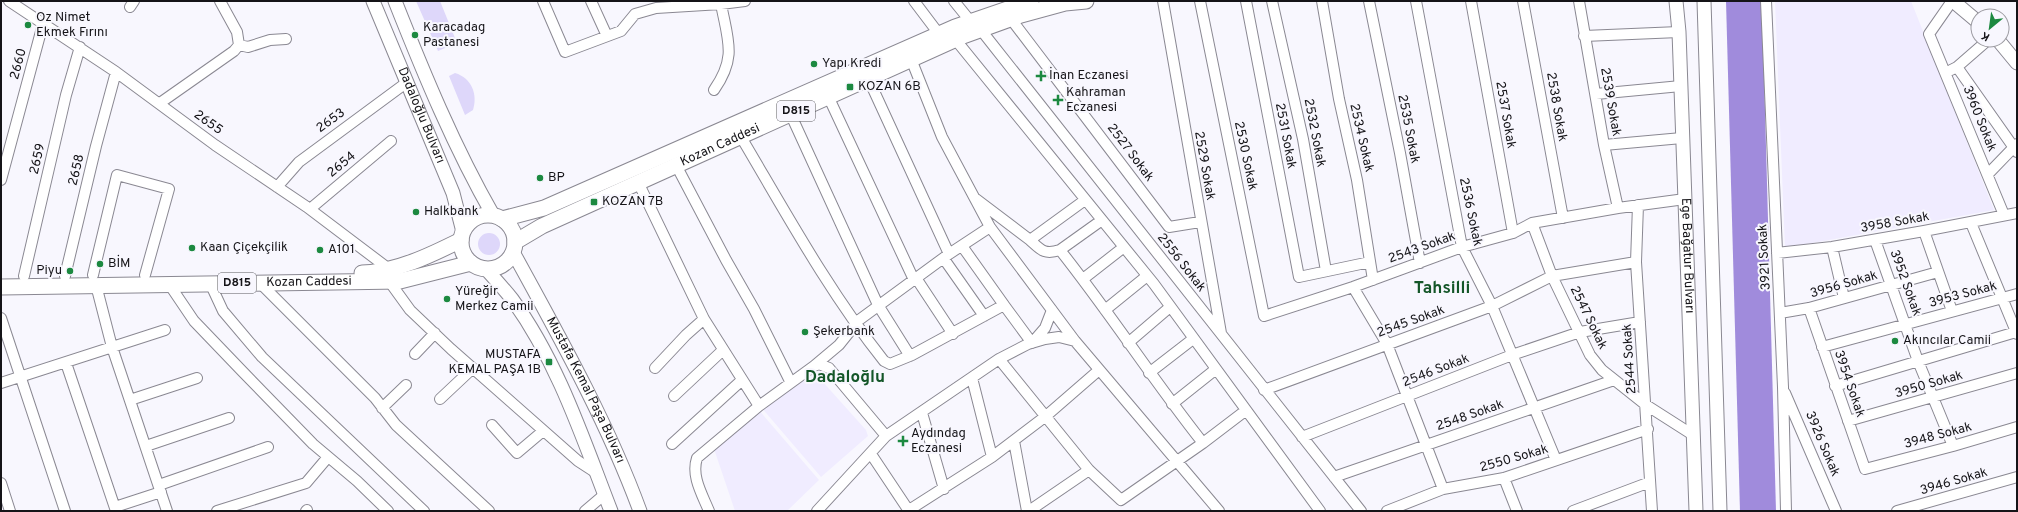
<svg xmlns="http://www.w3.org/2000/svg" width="2018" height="512" viewBox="0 0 2018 512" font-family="Overpass,sans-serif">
<rect width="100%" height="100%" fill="#f8f7fe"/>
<path fill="#f0ecff" d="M 1775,1 L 1911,1 L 1994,210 L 1785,248 Z
M 814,372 L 866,430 L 868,436 L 821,477 L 761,407 Z
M 758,409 L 819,480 L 787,511 L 735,511 L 712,443 Z"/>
<path fill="#ded7fa" d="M 416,1 L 440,1 L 457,43 L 438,51 Z
M 455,73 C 472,78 478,95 473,110 L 465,115 L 449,76 Z
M478 244a11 11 0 1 1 22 0a11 11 0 1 1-22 0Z"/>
<path fill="#a08bdc" d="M 1726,1 L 1762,1 L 1776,511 L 1740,511 Z"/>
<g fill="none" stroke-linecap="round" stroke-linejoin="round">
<defs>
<path id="minor" d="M 9,1 L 116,72 L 215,145 L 307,207 L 389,269
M 220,1 L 237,32 L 239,45
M 543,1 L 565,52 L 621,31 L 635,14 L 656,8 L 721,4 L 745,1
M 591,1 L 607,36
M 914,1 L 939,34
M 954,1 L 971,22
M 1163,1 L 1221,333
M 1200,1 L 1264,316 L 1353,287 L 1462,247 L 1513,233 L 1532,223 L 1618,208 L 1685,199
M 1246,1 L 1299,277 L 1370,262
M 1272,1 L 1303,139 L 1326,271
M 1322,1 L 1339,99 L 1357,180 L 1373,280
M 1369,1 L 1400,153 L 1420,263
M 1416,1 L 1462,247 L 1492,306 L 1556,460
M 1471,1 L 1513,233
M 1523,1 L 1563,218
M 1579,1 L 1604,145 L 1618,208
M 1766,1 L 1783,387 L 1786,511
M 1952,1 L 1929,34 L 2004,215
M 130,7 L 134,1
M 1011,19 L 1169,227 L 1200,222
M 981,30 L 1361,511
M 1584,36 L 1679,32
M 955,39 L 1154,284 L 1320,511
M 239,45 L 248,47 L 270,40 L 286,39
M 911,59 L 942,137 L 990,227 L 1075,341
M 1957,67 L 2017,152
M 1951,70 L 1957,67 L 1988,40
M 868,78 L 949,254
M 714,90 C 737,57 728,41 721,4
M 1596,94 L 1681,86
M 828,96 L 914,280
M 160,103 L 234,51 L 239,45
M 790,113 L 878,305 L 910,356
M 741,137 C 786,213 829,292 884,361 L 890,364 L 912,355 L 1004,305 L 962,246
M 1604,145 L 1682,138
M 676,165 L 726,260 L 754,309 L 790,381
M 1988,174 L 2017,144
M 1,180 L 43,24
M 638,182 L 704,319 L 759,406
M 277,187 L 299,162 L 406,83
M 976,199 L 1030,240 L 1085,200
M 1638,205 L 1636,262 L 1652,511
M 310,209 L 391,141
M 1102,220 L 1060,250 C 1110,313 1153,380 1203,443
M 1532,223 L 1552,276 L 1590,355 L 1602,370 L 1646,405 L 1693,435
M 1971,223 L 2017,334
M 1924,231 L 1952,311
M 1030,240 C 1041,250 1044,255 1060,250
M 1875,240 L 1918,361 L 1953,446
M 1832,247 L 1844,298
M 1777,253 L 1832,247 L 1924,231 L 2017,213
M 944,259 L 984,316
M 93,275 L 117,175 L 169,189 L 145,275
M 24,276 L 66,95 L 80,47
M 65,276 L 96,146 L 116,72
M 916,278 L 953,334
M 1083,279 L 1124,247
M 389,281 L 410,310 L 451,349 L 578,461 L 598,474
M 210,283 L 223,311 L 262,357 L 424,511
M 260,283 L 375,398 L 396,425 L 489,511
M 169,284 L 194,321 L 242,371 L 313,444 L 357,481 L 388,511
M 96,285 L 112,347 L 167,511
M 1353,287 L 1387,344 L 1443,489
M 1004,305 L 1032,343 L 1045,328 L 1052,310
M 1809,308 L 1865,469 L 1953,446 L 2017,427
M 1105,310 L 1147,276
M 1780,313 L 1809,308 L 1938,272
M 1,318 L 65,511
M 1128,343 L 1170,307
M 1822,347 L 2017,294
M 415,354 L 435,333
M 999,359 L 1089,470 L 1121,500 L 1203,443 L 1245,411
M 66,363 L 116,511
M 814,366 L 839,345 L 859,320 L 949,254 L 990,227
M 655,368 L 686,335 L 704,319
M 1149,373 L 1193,339
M 972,378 L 992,457
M 1,383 L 165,330
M 1835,386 L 2016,332
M 1264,390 L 1492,306 L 1552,276 L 1636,262
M 1785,393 L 1836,511
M 674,396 L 723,350
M 440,399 L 473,368
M 130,400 L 197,378
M 1172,404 L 1216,369
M 382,408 L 406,385
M 922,413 L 944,489
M 1848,421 L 2017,373
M 492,425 L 517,453 L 543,431
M 1302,437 L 1512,355 L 1580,332 L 1640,322
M 1014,441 L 1027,511
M 672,444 L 742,380
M 146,446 L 229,418
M 871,454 L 909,511
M 1334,477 L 1614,380
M 1504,478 L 1517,511
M 1,483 L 10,511
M 159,485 L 268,447
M 115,507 L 161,492
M 909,510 L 992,457 L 1046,416 L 1099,370
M 217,511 L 306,483 L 328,457
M 306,511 L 307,510
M 585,511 L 605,494
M 709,511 C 702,494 691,476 697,458 L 759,406 L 814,366 L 819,364 L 829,368 L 886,436
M 817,511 L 886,436 L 999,359 L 1028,344 L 1045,339 L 1059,337 L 1075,341 L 1219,511
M 1029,511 L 1089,470
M 1387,511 L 1443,489 L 1504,478 L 1648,429
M 1573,511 L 1650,482
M 1897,511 L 2017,477"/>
<g id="major">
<path id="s1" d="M 373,1 L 453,193 L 463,232"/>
<path d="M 395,1 C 424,74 454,147 493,215"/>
<path id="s2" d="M 1676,1 L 1679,32 L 1696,511"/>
<path d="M 1704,1 L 1720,511"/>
<path d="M 1953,1 L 1978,22"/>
<path d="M 1998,40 L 2017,63"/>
<path id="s3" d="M 513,252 C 559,336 607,421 640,511"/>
<path d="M 486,269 C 495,279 504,289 512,299 C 558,362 583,439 611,511"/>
</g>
<g id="highway">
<circle cx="488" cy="242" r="27"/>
<path d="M 502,219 L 544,208 L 955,27 L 1031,1"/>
<path id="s4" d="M 515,242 L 542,226 L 963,36 L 1021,15 L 1065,3 L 1086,1"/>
<path d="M 362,273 C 396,272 431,255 461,240"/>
<path id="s5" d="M 1,287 L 400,281 L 471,263"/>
</g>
</defs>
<use href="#minor" stroke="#8a8892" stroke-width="12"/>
<use href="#major" stroke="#8a8892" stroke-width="15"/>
<use href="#highway" stroke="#8a8892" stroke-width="17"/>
<use href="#minor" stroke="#fff" stroke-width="10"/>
<use href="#major" stroke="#fff" stroke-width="13"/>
<use href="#highway" stroke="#fff" stroke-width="15"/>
</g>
<g fill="#1c8940" stroke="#f8f7fe" stroke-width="1.5">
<circle cx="28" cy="25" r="4"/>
<circle cx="415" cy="35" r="4"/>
<circle cx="814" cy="64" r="4"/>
<path d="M1039 70h4v4h4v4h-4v4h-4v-4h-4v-4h4z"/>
<rect x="846" y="83" width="8" height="8" rx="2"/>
<path d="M1056 94h4v4h4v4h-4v4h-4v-4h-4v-4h4z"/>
<circle cx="540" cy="178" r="4"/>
<rect x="590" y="198" width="8" height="8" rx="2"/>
<circle cx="416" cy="212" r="4"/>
<circle cx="192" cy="248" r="4"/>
<circle cx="320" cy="250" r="4"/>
<circle cx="100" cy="264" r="4"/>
<circle cx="70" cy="271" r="4"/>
<circle cx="447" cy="299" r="4"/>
<circle cx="805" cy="332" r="4"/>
<circle cx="1895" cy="341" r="4"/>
<rect x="545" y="358" width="8" height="8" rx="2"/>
<path d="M901 435h4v4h4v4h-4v4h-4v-4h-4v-4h4z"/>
</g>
<g text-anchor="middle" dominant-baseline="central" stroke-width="4" stroke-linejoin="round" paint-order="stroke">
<g fill="#f8f7fe" stroke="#59585d" stroke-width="1">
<rect x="777" y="101" width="38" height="20" rx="3"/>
<rect x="218" y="273" width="38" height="20" rx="3"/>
</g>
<g font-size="12" font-weight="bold" fill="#151418">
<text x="796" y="111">D815</text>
<text x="237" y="283">D815</text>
</g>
<g font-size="13" fill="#151418" stroke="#f8f7fe" text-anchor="start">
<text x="36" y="18">Oz Nimet<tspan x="36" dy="15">Ekmek Fırını</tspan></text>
<text x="423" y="28">Karacadag<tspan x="423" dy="15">Pastanesi</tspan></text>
<text x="822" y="64">Yapı Kredi</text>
<text x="1049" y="76">İnan Eczanesi</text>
<text x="858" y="87">KOZAN 6B</text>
<text x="1066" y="93">Kahraman<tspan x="1066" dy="15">Eczanesi</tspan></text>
<text x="548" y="178">BP</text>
<text x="602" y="202">KOZAN 7B</text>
<text x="424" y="212">Halkbank</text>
<text x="200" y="248">Kaan Çiçekçilik</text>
<text x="328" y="250">A101</text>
<text x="108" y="264">BİM</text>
<text x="62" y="271" text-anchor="end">Piyu</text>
<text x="455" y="292">Yüreğir<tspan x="455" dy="15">Merkez Camii</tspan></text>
<text x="813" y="332">Şekerbank</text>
<text x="1903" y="341">Akıncılar Camii</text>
<text x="541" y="355" text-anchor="end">MUSTAFA<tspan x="541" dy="15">KEMAL PAŞA 1B</tspan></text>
<text x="911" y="434">Aydındag<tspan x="911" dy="15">Eczanesi</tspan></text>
</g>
<g font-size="13" fill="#151418" stroke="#f8f7fe">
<text transform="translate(19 64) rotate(-75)">2660</text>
<text transform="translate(1610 102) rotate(80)">2539 Sokak</text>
<text transform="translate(1556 107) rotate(80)">2538 Sokak</text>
<text transform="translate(1505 115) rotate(80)">2537 Sokak</text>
<text stroke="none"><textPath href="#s1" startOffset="124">Dadaloğlu Bulvarı</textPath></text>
<text transform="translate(1979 119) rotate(68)">3960 Sokak</text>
<text transform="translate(331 121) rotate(-36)">2653</text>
<text transform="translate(208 123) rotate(35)">2655</text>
<text transform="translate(1408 129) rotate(79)">2535 Sokak</text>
<text transform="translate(1314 133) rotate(79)">2532 Sokak</text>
<text transform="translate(1285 136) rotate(79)">2531 Sokak</text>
<text transform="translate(1361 138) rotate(77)">2534 Sokak</text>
<text stroke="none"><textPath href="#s4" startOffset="227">Kozan Caddesi</textPath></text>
<text transform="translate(1130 153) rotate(53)">2527 Sokak</text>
<text transform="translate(1245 156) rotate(78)">2530 Sokak</text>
<text transform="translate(38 159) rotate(-77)">2659</text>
<text transform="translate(342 165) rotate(-40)">2654</text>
<text transform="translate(1204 166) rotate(80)">2529 Sokak</text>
<text transform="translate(77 170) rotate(-77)">2658</text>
<text transform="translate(1470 212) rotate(78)">2536 Sokak</text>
<text transform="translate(1895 223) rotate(-10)">3958 Sokak</text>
<text transform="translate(1422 248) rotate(-20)">2543 Sokak</text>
<text stroke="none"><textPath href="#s2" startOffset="255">Ege Bağatur Bulvarı</textPath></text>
<text transform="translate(1765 257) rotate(-93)">3921 Sokak</text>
<text transform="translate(1181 263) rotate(52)">2556 Sokak</text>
<text stroke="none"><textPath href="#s5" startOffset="308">Kozan Caddesi</textPath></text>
<text transform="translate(1905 283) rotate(70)">3952 Sokak</text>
<text transform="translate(1844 285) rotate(-16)">3956 Sokak</text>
<text transform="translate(1963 295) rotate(-15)">3953 Sokak</text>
<text transform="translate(1588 318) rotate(64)">2547 Sokak</text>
<text transform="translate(1411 322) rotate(-20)">2545 Sokak</text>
<text transform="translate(1630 359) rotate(-94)">2544 Sokak</text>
<text transform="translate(1436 371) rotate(-21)">2546 Sokak</text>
<text transform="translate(1849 384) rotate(71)">3954 Sokak</text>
<text transform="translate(1929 385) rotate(-16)">3950 Sokak</text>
<text stroke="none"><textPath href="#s3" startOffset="156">Mustafa Kemal Paşa Bulvarı</textPath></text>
<text transform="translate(1470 416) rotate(-19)">2548 Sokak</text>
<text transform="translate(1938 436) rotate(-15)">3948 Sokak</text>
<text transform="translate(1822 444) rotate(67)">3926 Sokak</text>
<text transform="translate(1514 459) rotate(-16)">2550 Sokak</text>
<text transform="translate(1954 482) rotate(-16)">3946 Sokak</text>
</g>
<g font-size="17" font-weight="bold" fill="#145628" stroke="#f8f7fe">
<text x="1442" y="289">Tahsilli</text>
<text x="845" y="378">Dadaloğlu</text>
</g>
</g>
<rect width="2018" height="512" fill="none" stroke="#151418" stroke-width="4"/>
<g transform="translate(1990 28) rotate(209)"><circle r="19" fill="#f8f7fe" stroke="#9d9ca2"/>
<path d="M0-3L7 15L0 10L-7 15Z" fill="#1c8940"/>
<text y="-6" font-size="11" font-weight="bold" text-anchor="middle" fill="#151418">K</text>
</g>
</svg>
